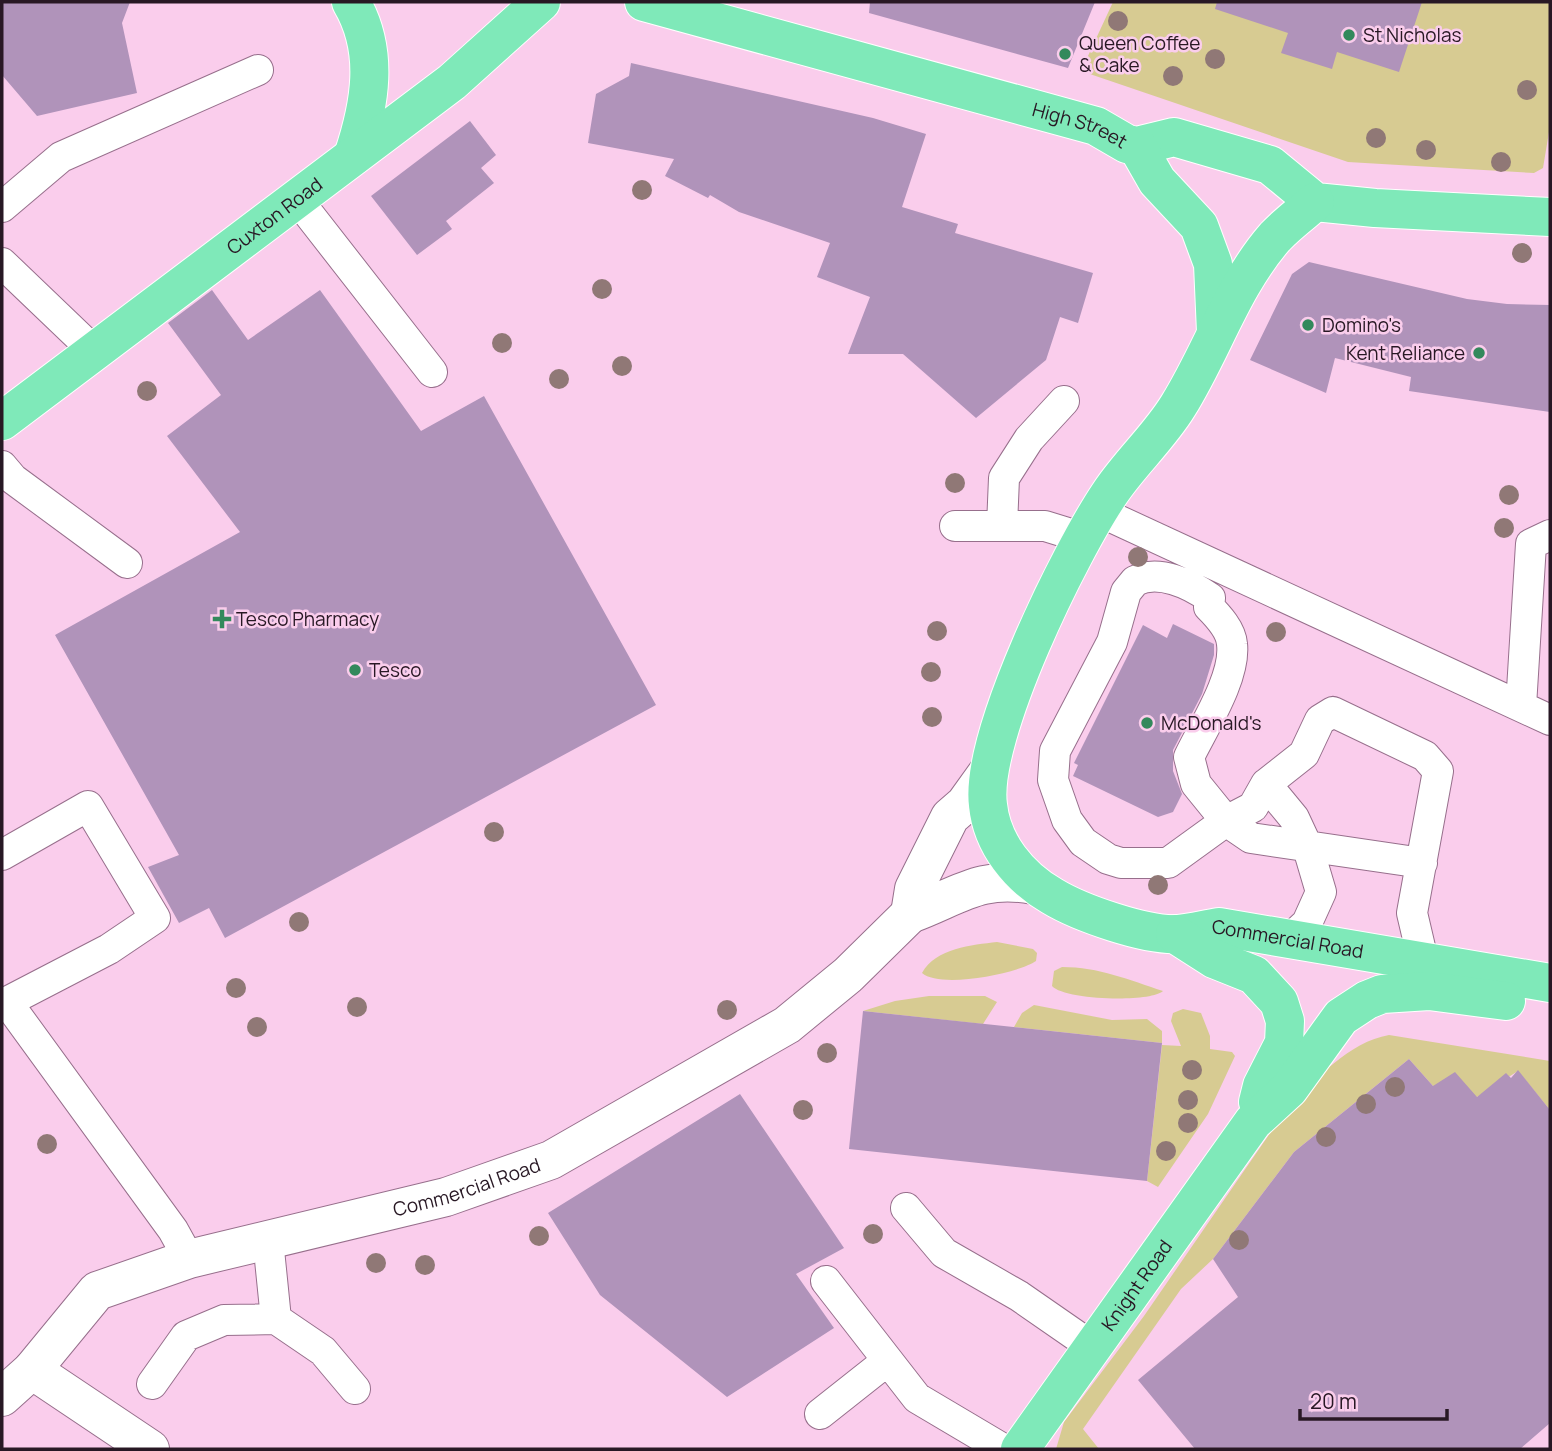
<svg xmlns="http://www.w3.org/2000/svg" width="1552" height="1451" viewBox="0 0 1552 1451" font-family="Manrope,sans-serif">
<rect width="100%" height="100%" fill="#facdec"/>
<path fill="#d7cb92" d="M 1113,2 L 1550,2 L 1550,126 L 1543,168 L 1534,173 L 1348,162 L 1081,71 Z
M 997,942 L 1033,949 L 1037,953 L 1036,961 C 1017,974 940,989 922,973 C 936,948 972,945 997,942 Z
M 1062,967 C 1099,967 1129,980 1163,991 C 1150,1003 1064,1000 1052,986 L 1054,971 Z
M 929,996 L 985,996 L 997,1002 L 983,1024 L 863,1011 L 895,1001 Z
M 1034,1005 L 1112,1020 L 1147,1019 L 1162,1031 L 1162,1043 L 1014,1027 L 1022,1013 Z
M 1183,1009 L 1201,1013 L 1210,1036 L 1210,1049 L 1232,1052 L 1235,1056 L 1208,1114 L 1158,1187 L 1147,1181 L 1162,1045 L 1181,1046 L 1171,1021 L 1173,1013 Z
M 1389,1035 L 1550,1061 L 1550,1110 L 1518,1071 L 1477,1097 L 1433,1086 L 1409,1059 L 1294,1152 L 1213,1259 L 1181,1289 L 1083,1429 L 1099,1449 L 1056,1449 L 1064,1422 L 1144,1316 L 1288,1107 C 1316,1079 1349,1042 1389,1035 Z"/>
<path fill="#b093ba" d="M 2,2 L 130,2 L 122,23 L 137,93 L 37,116 L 2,75 Z
M 870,2 L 1095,2 L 1068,68 L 869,13 Z
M 1217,2 L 1422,2 L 1399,72 L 1337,52 L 1332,69 L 1281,53 L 1288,33 L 1215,9 Z
M 631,63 L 873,118 L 926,134 L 902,207 L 958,224 L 955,233 L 1093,273 L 1078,323 L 1060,317 L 1046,360 L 976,418 L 903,354 L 848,354 L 870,297 L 817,277 L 830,243 L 739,212 L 710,195 L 708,198 L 665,176 L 674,159 L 588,143 L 596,94 L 629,76 Z
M 470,121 L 496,155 L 481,168 L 494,183 L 446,221 L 452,229 L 417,255 L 371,196 Z
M 1309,262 L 1467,299 L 1507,304 L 1550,305 L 1550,412 L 1409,391 L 1411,377 L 1335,358 L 1326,393 L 1250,360 L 1292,274 Z
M 212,290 L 248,340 L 320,290 L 421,431 L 484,396 L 656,705 L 225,938 L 209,908 L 179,923 L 148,867 L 179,855 L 55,635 L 240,532 L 167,436 L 221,395 L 168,323 Z
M 1173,624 L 1214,644 L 1214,655 L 1202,694 L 1173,750 L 1173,771 L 1182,794 L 1173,812 L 1158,817 L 1073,776 L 1078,765 L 1074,763 L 1143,625 L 1167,638 Z
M 863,1011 L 1162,1043 L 1147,1181 L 849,1149 Z
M 1409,1059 L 1433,1086 L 1455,1072 L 1477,1097 L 1506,1073 L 1511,1078 L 1518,1070 L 1550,1110 L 1550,1423 L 1520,1449 L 1195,1449 L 1138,1380 L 1238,1297 L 1213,1259 L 1294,1152 Z
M 740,1094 L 844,1248 L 796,1274 L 834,1328 L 727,1397 L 600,1295 L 548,1213 Z"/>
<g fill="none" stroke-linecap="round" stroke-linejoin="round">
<defs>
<path id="service" d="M 297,199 L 432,372
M 2,207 L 61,157 L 258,70
M 2,263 L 94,351
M 2,466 L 13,479 L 127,563
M 1098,511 L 1550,720
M 955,526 L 1045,526 L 1084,538
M 1002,526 L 1004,478 L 1029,439 L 1064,401
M 1521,706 L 1531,544 L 1550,535
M 1266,784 L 1253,807 L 1226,821 L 1168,863 L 1121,863 L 1108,859 L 1083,842 L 1067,820 L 1053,780 L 1055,751 L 1112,642 L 1126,592 L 1135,581 C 1159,569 1190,584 1210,598 L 1209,607 C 1218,616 1231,630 1232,644 C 1236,677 1204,726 1189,757 L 1196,784 L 1226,821 L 1251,838 L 1422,863
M 2,855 L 88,806 L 155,918 L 109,949 L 7,1002
M 1291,938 L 1307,923 L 1321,892 L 1308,848 L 1294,818 L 1266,784 L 1304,754 L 1320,720 L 1333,712 L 1425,756 L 1438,771 L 1412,913 L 1423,960
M 2,1005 L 7,1002 L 173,1230 L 189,1259
M 906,1208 L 944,1253 L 1019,1296 L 1094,1348
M 826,1281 L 917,1398 L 1003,1449
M 276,1319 L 323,1351 L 355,1389
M 152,1384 L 186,1336 L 224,1320 L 276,1319 L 268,1240
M 820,1414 L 887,1361"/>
<g id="minor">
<path d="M 988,772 L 965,804 L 950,817 L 914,889 L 910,914 C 959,896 979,875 1034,885"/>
<path d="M 32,1370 L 150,1449"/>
<path id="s1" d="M 2,1397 L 32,1370 L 97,1291 L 189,1259 L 446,1197 L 551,1160 L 787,1025 L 848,975 L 910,914"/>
</g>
<g id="primary">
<path d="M 351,2 C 380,51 370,105 353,156"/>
<path id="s2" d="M 644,2 L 1096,126 L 1127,144 L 1137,146 L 1174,137 L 1270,165 L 1315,202 L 1375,208 L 1550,217"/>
<path d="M 1137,146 L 1157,181 L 1199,226 L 1213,264 L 1216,332"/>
<path id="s3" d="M 1315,202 C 1302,213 1287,224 1275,237 C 1232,286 1212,352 1178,406 C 1159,437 1130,463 1110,493 C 1070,552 979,737 988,805 C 992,844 1019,877 1052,896 C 1080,913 1146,936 1178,934 C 1191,933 1206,929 1219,927 L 1550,983"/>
<path id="s4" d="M 2,421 L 452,82 L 541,2"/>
<path d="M 1175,934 L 1214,959 L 1254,975 L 1279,1002 L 1285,1021 L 1284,1043 L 1262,1086 L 1258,1102"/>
<path id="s5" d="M 1020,1449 L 1253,1122 L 1289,1089 L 1341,1017 L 1367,1000 L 1382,994 L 1429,991 L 1506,1001"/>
</g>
</defs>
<use href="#service" stroke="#976f8c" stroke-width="32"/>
<use href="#minor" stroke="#976f8c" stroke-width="40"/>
<use href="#primary" stroke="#fff" stroke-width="40"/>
<use href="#service" stroke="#fff" stroke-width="30"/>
<use href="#minor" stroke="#fff" stroke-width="38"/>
<use href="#primary" stroke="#7fe9b9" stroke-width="38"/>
</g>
<g fill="#907876">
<circle cx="1118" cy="21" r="10"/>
<circle cx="1215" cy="59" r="10"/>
<circle cx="1173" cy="76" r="10"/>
<circle cx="1527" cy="90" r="10"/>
<circle cx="1376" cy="138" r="10"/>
<circle cx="1426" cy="150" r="10"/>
<circle cx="1501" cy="162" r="10"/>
<circle cx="642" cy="190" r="10"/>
<circle cx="1522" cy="253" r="10"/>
<circle cx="602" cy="289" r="10"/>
<circle cx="502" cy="343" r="10"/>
<circle cx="622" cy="366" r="10"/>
<circle cx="559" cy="379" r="10"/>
<circle cx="147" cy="391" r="10"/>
<circle cx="955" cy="483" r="10"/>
<circle cx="1509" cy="495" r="10"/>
<circle cx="1504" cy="528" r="10"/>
<circle cx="1138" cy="557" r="10"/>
<circle cx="937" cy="631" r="10"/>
<circle cx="1276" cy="632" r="10"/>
<circle cx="931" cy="672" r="10"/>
<circle cx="932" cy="717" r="10"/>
<circle cx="494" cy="832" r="10"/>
<circle cx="1158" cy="885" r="10"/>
<circle cx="299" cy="922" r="10"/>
<circle cx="236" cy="988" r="10"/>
<circle cx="357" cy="1007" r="10"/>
<circle cx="727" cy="1010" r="10"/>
<circle cx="257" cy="1027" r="10"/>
<circle cx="827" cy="1053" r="10"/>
<circle cx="1192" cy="1070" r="10"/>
<circle cx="1395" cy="1087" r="10"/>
<circle cx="1188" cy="1100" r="10"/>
<circle cx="1366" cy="1104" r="10"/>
<circle cx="803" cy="1110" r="10"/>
<circle cx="1188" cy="1123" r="10"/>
<circle cx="1326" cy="1137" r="10"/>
<circle cx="47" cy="1144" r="10"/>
<circle cx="1166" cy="1151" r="10"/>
<circle cx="873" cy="1234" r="10"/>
<circle cx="539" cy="1236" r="10"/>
<circle cx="1239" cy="1240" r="10"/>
<circle cx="376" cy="1263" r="10"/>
<circle cx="425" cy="1265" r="10"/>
</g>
<g fill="#33895c" stroke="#facdec" stroke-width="2.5">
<circle cx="1349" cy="35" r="7"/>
<circle cx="1065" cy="54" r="7"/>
<circle cx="1308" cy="325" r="7"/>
<circle cx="1479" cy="353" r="7"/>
<path d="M218.5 608.5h7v7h7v7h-7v7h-7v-7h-7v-7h7z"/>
<circle cx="355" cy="670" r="7"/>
<circle cx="1147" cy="723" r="7"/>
</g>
<g text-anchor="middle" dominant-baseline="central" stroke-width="5" stroke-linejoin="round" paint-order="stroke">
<g font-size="19" fill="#281824" stroke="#facdec" text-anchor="start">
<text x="1363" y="35">St Nicholas</text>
<text x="1079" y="43">Queen Coffee<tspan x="1079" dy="22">&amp; Cake</tspan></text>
<text x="1322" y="325">Domino's</text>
<text x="1465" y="353" text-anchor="end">Kent Reliance</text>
<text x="236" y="619">Tesco Pharmacy</text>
<text x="369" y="670">Tesco</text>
<text x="1161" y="723">McDonald's</text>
</g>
<g font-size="19" fill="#281824" stroke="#facdec">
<text stroke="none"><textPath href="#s2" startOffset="453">High Street</textPath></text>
<text stroke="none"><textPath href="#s4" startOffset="341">Cuxton Road</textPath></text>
<text stroke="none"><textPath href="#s3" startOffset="1057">Commercial Road</textPath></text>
<text stroke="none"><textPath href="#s1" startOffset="527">Commercial Road</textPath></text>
<text stroke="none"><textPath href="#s5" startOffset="201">Knight Road</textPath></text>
</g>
</g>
<rect width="1552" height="1451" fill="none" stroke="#281824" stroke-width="7"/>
<path d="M1300 1409v10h147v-10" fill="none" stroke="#281824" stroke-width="3.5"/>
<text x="1310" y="1409" font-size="21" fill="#281824" stroke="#facdec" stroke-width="5" paint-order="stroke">20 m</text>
</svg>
